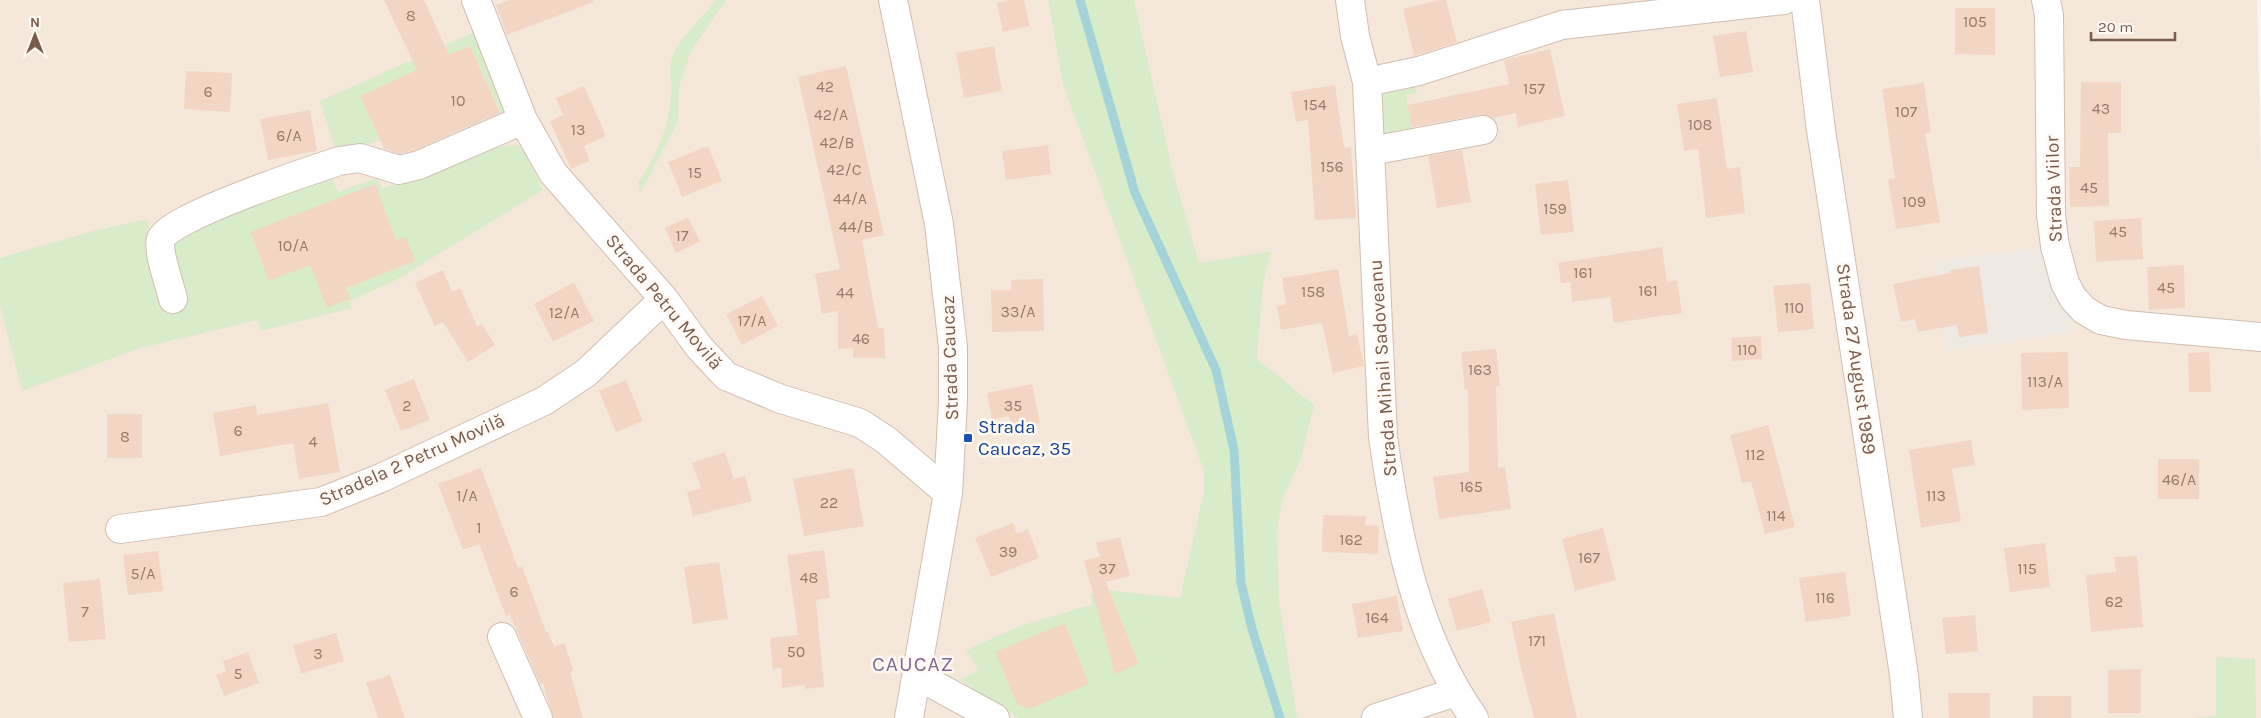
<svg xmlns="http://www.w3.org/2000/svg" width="2261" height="718" viewBox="0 0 2261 718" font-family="Karla,sans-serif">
<rect width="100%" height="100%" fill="#fdf6ec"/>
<path fill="#f5e8da" d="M 0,0 L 2257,0 L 2261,173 L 2261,718 L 0,718 Z"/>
<path fill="#efe9e4" d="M 2041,248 L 2069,311 L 2073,332 L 1946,351 L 1934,261 Z"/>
<path fill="#d8ecc9" d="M 716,0 L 726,0 L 691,51 L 679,87 L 678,121 L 640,194 L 638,182 C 657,157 670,124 671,93 C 672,83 669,72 671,62 C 675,42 703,16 716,0 Z
M 1048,0 L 1134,0 L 1173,173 L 1199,263 L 1271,251 L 1263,284 L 1257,359 L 1314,405 L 1301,458 L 1282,500 L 1277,530 L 1279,600 L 1297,718 L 1018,718 L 960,680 L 978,670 L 966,650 L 1020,626 L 1093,604 L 1090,595 L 1105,590 L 1180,598 L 1204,491 L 1204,471 L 1063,84 Z
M 479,30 L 509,110 L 501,114 L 470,46 L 430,64 L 442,91 L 398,79 L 360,96 L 380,140 L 337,155 L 320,101 Z
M 1414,81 L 1417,93 L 1406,95 L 1413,134 L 1384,138 L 1379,89 Z
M 518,145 L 524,150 L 543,190 L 398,279 L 350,301 L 351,308 L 261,331 L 257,320 L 141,348 L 22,391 L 0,306 L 0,258 L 89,232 L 147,219 L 169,305 L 171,245 L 205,219 L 329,172 L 338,192 L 377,178 L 382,189 L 488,148 Z
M 2216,657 L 2255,659 L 2256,718 L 2192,718 L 2216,716 Z"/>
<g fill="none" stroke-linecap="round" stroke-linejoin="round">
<path stroke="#a5d3da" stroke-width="9" d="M 1080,0 L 1135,193 L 1216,370 L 1234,450 L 1241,583 L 1252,629 L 1280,718"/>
</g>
<path fill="#f3d5c3" d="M 384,0 L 424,0 L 449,55 L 470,46 L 500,113 L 414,150 L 399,154 L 384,149 L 360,96 L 417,70 Z
M 509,0 L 593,0 L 594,2 L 507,35 L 496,5 Z
M 1009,0 L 1024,0 L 1030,26 L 1003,32 L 997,3 Z
M 1439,0 L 1446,0 L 1457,42 L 1414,56 L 1403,9 Z
M 1955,8 L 1995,8 L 1995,55 L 1955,54 Z
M 1746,31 L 1753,72 L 1720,77 L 1713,36 Z
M 994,46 L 1002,91 L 964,98 L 956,53 Z
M 1550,49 L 1565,116 L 1518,127 L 1516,113 L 1493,118 L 1480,115 L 1412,127 L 1407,105 L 1509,84 L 1504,60 Z
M 846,66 L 884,235 L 862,240 L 878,328 L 884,328 L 885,358 L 853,358 L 853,348 L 838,349 L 838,311 L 822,314 L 815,274 L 840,269 L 798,77 Z
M 186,71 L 232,73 L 230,112 L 184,109 Z
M 2081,82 L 2121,82 L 2121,133 L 2108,133 L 2109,206 L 2070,207 L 2069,167 L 2080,167 Z
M 1924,83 L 1931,133 L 1925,133 L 1940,222 L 1896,229 L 1888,179 L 1895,178 L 1882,89 Z
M 1335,85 L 1344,148 L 1351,147 L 1356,218 L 1315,220 L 1308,120 L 1296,122 L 1291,92 Z
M 584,86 L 606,136 L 584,146 L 590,161 L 571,169 L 550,121 L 563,115 L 556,98 Z
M 1717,98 L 1727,169 L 1740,167 L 1745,213 L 1706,218 L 1698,149 L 1684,151 L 1677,104 Z
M 310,110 L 317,151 L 268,160 L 260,119 Z
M 1048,145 L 1051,174 L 1006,180 L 1002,151 Z
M 708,146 L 722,181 L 682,197 L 668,162 Z
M 1462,150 L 1471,202 L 1437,208 L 1428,156 Z
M 1568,180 L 1574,232 L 1541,235 L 1535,184 Z
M 375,184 L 396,240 L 406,237 L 415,261 L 346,288 L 350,299 L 327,308 L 310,265 L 269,281 L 250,232 Z
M 688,217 L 700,242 L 676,253 L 665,228 Z
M 2141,218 L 2143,259 L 2096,262 L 2094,221 Z
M 1662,247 L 1667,282 L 1677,280 L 1682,313 L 1614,323 L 1610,297 L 1572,302 L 1570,282 L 1561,283 L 1558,263 Z
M 2184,265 L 2185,308 L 2149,310 L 2147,267 Z
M 1979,266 L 1988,333 L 1959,337 L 1957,325 L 1918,332 L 1915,319 L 1901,322 L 1893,284 L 1950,273 L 1950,270 Z
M 1338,269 L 1349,336 L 1357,334 L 1364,366 L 1333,373 L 1322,323 L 1281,330 L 1277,306 L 1286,304 L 1282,278 Z
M 443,270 L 452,292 L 460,288 L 477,326 L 482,324 L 495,345 L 468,362 L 443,322 L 435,326 L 415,283 Z
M 1043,279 L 1044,331 L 992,332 L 991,290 L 1011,290 L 1011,280 Z
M 574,282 L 594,321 L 553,342 L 534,304 Z
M 1810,283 L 1814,329 L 1778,332 L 1773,286 Z
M 762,296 L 778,326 L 742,345 L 726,314 Z
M 1761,336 L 1762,359 L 1732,361 L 1731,338 Z
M 1496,349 L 1500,386 L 1496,386 L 1498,468 L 1505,467 L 1511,509 L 1439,519 L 1433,477 L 1469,472 L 1468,389 L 1465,390 L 1461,352 Z
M 2068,352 L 2069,408 L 2022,410 L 2021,353 Z
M 2209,352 L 2211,392 L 2189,392 L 2188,353 Z
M 414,379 L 430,420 L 401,431 L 385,390 Z
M 626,380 L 643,421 L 616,432 L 599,391 Z
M 1032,384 L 1040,423 L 1011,428 L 1009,416 L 992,420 L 987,393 Z
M 328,403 L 340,472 L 299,479 L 293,443 L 220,456 L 213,413 L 256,405 L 257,415 Z
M 107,414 L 142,414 L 142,458 L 107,458 Z
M 1768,425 L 1795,527 L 1765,534 L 1751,481 L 1742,483 L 1730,435 Z
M 1971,440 L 1975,465 L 1952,469 L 1961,521 L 1921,528 L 1909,450 Z
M 725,452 L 734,479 L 745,476 L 752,501 L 693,516 L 687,492 L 701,488 L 692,463 Z
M 2158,459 L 2199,459 L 2199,499 L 2158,499 Z
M 481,468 L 518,568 L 522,566 L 546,632 L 548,631 L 554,647 L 564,643 L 574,671 L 570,672 L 583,718 L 553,718 L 543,683 L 540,684 L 510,615 L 506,616 L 479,544 L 463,550 L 438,484 Z
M 853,468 L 864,526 L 804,536 L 793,479 Z
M 1323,515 L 1366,516 L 1365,525 L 1379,526 L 1378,554 L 1322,552 Z
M 1013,523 L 1017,534 L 1028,529 L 1039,558 L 991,577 L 975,538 Z
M 1603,528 L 1616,580 L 1575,591 L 1562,539 Z
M 1120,537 L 1130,576 L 1106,582 L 1139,664 L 1115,674 L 1084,561 L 1100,556 L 1096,543 Z
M 2045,543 L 2050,587 L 2010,592 L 2004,548 Z
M 824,550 L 830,598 L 816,600 L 824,687 L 805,689 L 805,685 L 782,688 L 781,668 L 773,669 L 770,638 L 798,635 L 787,555 Z
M 158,551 L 163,591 L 128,595 L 123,555 Z
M 2137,556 L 2143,627 L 2091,632 L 2086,575 L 2116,572 L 2114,557 Z
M 719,562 L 728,619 L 693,624 L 684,567 Z
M 1845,572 L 1851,616 L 1806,622 L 1799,578 Z
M 100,579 L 106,639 L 69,642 L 63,583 Z
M 1482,589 L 1491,622 L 1457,631 L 1448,599 Z
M 1397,596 L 1403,631 L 1358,638 L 1352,604 Z
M 1554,613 L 1568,679 L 1577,718 L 1534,718 L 1521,668 L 1511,622 Z
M 1975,615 L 1978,651 L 1946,654 L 1942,618 Z
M 1065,623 L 1089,684 L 1029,709 L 1017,704 L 995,652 Z
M 336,633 L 344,661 L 301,674 L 293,645 Z
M 248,652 L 259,683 L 224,696 L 216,675 L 226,671 L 223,661 Z
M 2141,669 L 2141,713 L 2108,713 L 2108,670 Z
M 390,675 L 405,718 L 378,718 L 366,683 Z
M 1948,693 L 1990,693 L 1990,718 L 1949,718 Z
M 2033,696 L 2071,696 L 2071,718 L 2033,718 Z"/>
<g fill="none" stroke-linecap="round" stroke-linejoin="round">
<defs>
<path id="minor" d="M 476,0 L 523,120 L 553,173 L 664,299 L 699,347 L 726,376 L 781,399 L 860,423 L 886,440 L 948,493
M 893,0 L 939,224 L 953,347 L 953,401 L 948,493 L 909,718
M 1350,0 L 1355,36 L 1367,82 L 1383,437 C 1397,535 1416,636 1474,718
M 1805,0 L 1821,130 L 1904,675 L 1908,718
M 2046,0 L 2049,15 L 2051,215 L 2055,246 L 2065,283 L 2073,298 L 2084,310 L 2101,320 L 2126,325 L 2261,337
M 1367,82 L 1419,71 L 1562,25 L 1784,0
M 1371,151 L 1483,130
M 173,299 C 170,285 157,251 161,239 C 169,217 312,170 339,161 L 360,158 L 399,170 L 419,165 L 523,120
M 120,529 L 321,502 L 381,478 L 544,401 L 586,373 L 664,299
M 502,637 L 538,718
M 918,676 L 995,718
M 1376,718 L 1456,692"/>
</defs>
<use href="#minor" stroke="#d1beb0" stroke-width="30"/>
<use href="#minor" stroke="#fff" stroke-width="28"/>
</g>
<rect fill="#1a4fb4" stroke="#fffaf3" stroke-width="2" x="963" y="433" width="10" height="10" rx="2.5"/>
<g text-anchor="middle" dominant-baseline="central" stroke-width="5" stroke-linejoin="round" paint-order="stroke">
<g font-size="16" fill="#987a6a">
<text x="411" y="15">8</text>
<text x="1975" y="21">105</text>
<text x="825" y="86">42</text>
<text x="1534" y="88">157</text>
<text x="208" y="91">6</text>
<text x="458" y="100">10</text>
<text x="1315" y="104">154</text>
<text x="2101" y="108">43</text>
<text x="1906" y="111">107</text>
<text x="831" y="114">42/A</text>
<text x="1700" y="124">108</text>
<text x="578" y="129">13</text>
<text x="289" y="135">6/A</text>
<text x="837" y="142">42/B</text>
<text x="1332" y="166">156</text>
<text x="844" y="169">42/C</text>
<text x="695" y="172">15</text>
<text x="2089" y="187">45</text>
<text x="850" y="198">44/A</text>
<text x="1914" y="201">109</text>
<text x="1555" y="208">159</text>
<text x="856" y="226">44/B</text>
<text x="2118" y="231">45</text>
<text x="682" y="235">17</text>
<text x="293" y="245">10/A</text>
<text x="1583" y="272">161</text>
<text x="2166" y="287">45</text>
<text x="1648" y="290">161</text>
<text x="1313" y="291">158</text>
<text x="845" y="292">44</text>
<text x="1794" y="307">110</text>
<text x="1018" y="311">33/A</text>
<text x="564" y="312">12/A</text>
<text x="752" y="320">17/A</text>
<text x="861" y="338">46</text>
<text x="1747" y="349">110</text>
<text x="1480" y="369">163</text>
<text x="2045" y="381">113/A</text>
<text x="407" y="405">2</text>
<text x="1013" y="405">35</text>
<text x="238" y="430">6</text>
<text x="125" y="436">8</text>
<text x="313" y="441">4</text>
<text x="1755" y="454">112</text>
<text x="2179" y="479">46/A</text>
<text x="1471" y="486">165</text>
<text x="467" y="495">1/A</text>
<text x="1936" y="495">113</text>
<text x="829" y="502">22</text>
<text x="1776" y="515">114</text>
<text x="479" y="527">1</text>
<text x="1351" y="539">162</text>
<text x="1008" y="551">39</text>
<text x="1589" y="557">167</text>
<text x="1107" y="568">37</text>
<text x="2027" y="568">115</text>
<text x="143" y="573">5/A</text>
<text x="809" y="577">48</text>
<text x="514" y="591">6</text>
<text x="1825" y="597">116</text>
<text x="2114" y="601">62</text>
<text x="85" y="611">7</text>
<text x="1377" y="617">164</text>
<text x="1537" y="640">171</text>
<text x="796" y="651">50</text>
<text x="318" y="653">3</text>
<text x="238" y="673">5</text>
</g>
<g font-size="19" fill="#7a5c4d" stroke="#fffaf3">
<text transform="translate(2054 189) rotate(-92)">Strada Viilor</text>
<text transform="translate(664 302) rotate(50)">Strada Petru Movilă</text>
<text transform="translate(950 358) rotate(-92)">Strada Caucaz</text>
<text transform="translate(1856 359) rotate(82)">Strada 27 August 1989</text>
<text transform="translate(1383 368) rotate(-94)">Strada Mihail Sadoveanu</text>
<text transform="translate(412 460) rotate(-24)">Stradela 2 Petru Movilă</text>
</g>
<g font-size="19" fill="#164399" stroke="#fffaf3" text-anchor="start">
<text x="978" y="427">Strada<tspan x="978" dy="22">Caucaz, 35</tspan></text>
</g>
<g font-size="21" letter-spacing="1" fill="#846695" stroke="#fffaf3">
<text x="913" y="664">CAUCAZ</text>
</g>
</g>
<g transform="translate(35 35)" stroke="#fffaf3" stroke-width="4" paint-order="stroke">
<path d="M0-4L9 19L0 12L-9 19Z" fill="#7a5c4d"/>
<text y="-8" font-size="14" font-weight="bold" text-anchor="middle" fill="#7a5c4d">N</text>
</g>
<path d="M2091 32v8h84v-8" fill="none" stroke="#7a5c4d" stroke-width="2.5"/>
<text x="2098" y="32" font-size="15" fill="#7a5c4d" stroke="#fffaf3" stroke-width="4" paint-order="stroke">20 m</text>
</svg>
